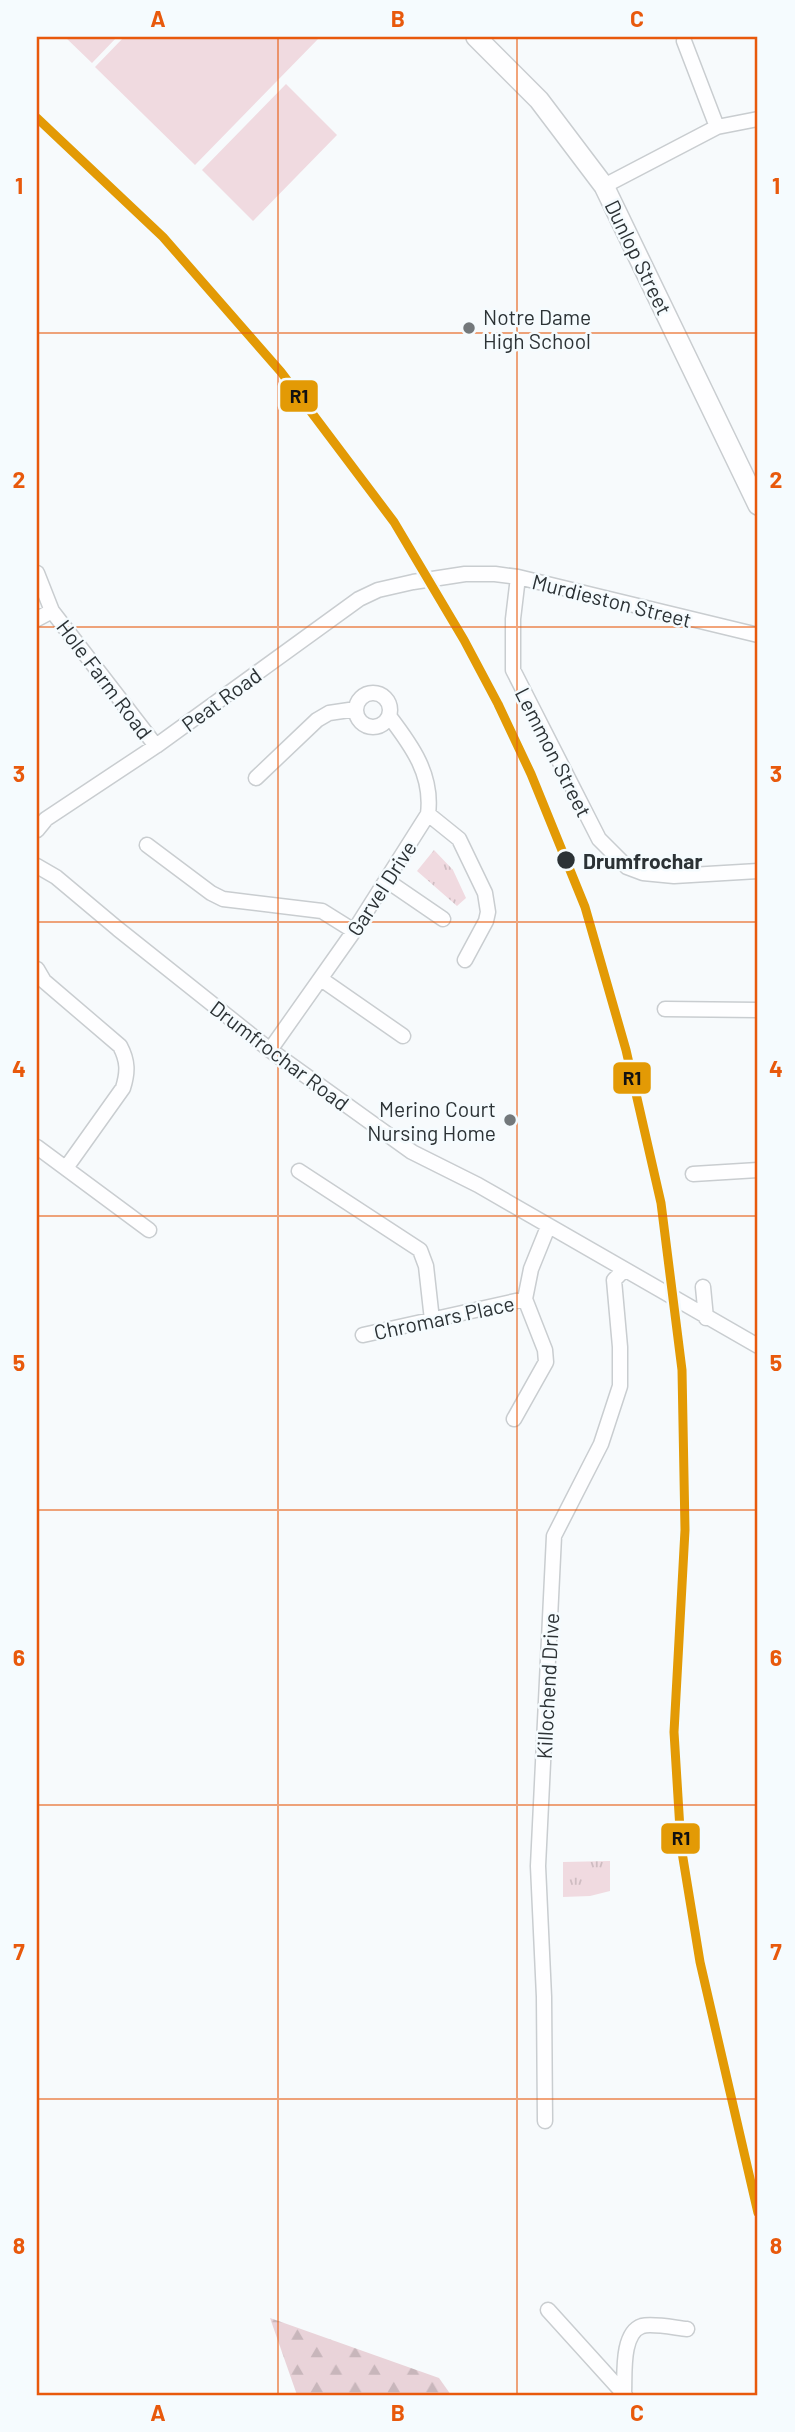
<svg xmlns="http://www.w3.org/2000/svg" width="795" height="2432" viewBox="0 0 795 2432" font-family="Barlow,sans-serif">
<defs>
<pattern id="grass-tufts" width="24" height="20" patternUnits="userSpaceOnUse" patternTransform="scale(1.75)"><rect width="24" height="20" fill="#f0dae0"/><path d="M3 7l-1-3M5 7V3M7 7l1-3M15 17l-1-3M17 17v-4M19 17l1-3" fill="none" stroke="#cebcc1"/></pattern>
<pattern id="forest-firs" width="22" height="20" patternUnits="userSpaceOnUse" patternTransform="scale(1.75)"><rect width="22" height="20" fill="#e9d3d9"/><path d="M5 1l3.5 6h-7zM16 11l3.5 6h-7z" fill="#c8b6bb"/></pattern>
</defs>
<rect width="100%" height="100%" fill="#f7fafc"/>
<path fill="url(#grass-tufts)" d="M 434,850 L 453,870 L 466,898 L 457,906 L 417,871 Z
M 610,1861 L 610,1891 L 590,1896 L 563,1897 L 563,1862 Z"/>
<path fill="url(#forest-firs)" d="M 270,2318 L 439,2378 L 451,2395 L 297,2395 Z"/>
<path fill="#f0dae0" d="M 65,37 L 117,37 L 92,63 Z
M 124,37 L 320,37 L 195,165 L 95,67 Z
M 286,84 L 337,135 L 253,221 L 202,170 Z"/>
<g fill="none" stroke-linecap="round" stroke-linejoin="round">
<defs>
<path id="street" d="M 684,41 L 717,127
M 604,186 L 717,127 L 758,119
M 37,573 L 52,611 L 156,746
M 518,577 L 513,619 L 513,670 L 599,839 L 627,867 L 643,873 L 674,876 L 758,871
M 37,619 L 52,611
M356 710a17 17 0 1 1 34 0a17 17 0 1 1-34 0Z
M 256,778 L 317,720 L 329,713 L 356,709
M 428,814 L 459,839 L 485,893 L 488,912 L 486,921 L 465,960
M 37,830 L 46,819 L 156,746 L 359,599 L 378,590 L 413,582 L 465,574 L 495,574 L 518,577 L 758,635
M 147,845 L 211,893 L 223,899 L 322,911 L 354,931
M 37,866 L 56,877 L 118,929 L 270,1050 L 412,1152 L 478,1185 L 758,1346
M 386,880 L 443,919
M 37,969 L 44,981 L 120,1046 C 128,1061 128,1072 123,1088 L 66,1168
M 321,979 L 403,1036
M 665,1009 L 758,1010
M 270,1050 L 354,931 L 428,814 C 433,775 412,746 389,716
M 37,1147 L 149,1230
M 299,1171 L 420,1250 L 426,1266 L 432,1320
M 693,1174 L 758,1170
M 703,1287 L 706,1318
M 363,1335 L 525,1299
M 514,1419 L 546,1362 L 545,1350 L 525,1299 L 531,1269 L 548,1227
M 545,2121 L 544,1997 L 538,1866 L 554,1536 L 601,1444 L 620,1386 L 620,1347 L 614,1280 L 624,1270
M 548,2310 L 625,2395
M 624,2393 C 625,2375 621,2333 642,2326 C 652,2323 676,2328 687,2329"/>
<path id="secondary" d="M 476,37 L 539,100 L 604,186 L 758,505"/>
</defs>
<use href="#street" stroke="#c9cdd0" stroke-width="17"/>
<use href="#secondary" stroke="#c9cdd0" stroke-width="22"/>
<use href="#street" stroke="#fefeff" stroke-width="14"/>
<use href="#secondary" stroke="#fefeff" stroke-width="19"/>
<defs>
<path id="rail-1" d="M 37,118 L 163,237 L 281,372 L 394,522 L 464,640 L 498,704 L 531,774 L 585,907 L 626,1050 L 661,1203 L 682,1370 L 685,1530 L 674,1732 L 681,1846 L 700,1962 L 758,2213"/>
</defs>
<use href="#rail-1" stroke="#f5fbfe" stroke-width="14"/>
<use href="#rail-1" stroke="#e39a05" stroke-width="9"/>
</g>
<path fill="none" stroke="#e8590c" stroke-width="2" stroke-opacity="0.55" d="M 278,37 L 278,2395M 517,37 L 517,2395M 37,333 L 758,333M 37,627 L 758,627M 37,922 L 758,922M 37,1216 L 758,1216M 37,1510 L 758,1510M 37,1805 L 758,1805M 37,2099 L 758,2099"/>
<g fill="#73787b" stroke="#f5fbfe" stroke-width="2.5">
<circle cx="469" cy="328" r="7"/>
<circle cx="510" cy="1120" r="7"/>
</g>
<circle fill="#2c3235" stroke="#f5fbfe" stroke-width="2.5" cx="566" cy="860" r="10"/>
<g text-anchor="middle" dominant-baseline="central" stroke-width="5" stroke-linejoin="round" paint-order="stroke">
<g font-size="21" fill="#2c3235" stroke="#f5fbfe">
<text transform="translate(639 257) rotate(64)">Dunlop Street</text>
<text transform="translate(612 600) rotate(14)">Murdieston Street</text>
<text transform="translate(105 679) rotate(53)">Hole Farm Road</text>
<text transform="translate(221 699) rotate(-36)">Peat Road</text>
<text transform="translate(554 752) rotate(63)">Lemmon Street</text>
<text transform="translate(381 888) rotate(-57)">Garvel Drive</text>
<text transform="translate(280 1055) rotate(37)">Drumfrochar Road</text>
<text transform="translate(444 1317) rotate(-12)">Chromars Place</text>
<text transform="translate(547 1686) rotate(-87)">Killochend Drive</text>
</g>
<g font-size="21" fill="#2c3235" stroke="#f5fbfe" text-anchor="start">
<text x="483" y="316">Notre Dame<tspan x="483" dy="24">High School</tspan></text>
<text x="496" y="1108" text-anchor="end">Merino Court<tspan x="496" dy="24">Nursing Home</tspan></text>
</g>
<g font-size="21" font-weight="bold" fill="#2c3235" stroke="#f5fbfe" text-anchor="start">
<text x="583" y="860">Drumfrochar</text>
</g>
</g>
<g stroke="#f5fbfe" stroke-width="2.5">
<rect x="279" y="379" width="40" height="34" rx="7" fill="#e39a05"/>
<rect x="612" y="1061" width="40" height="34" rx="7" fill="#e39a05"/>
<rect x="660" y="1822" width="41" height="33" rx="7" fill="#e39a05"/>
</g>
<g font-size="19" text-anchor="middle" font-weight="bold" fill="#111">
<text x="299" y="403">R1</text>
<text x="632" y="1085">R1</text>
<text x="681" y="1845">R1</text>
</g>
<rect width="795" height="2432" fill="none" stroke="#f5fbfe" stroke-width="77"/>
<rect x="38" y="38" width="718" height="2356" fill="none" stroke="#e8590c" stroke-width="2.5"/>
<g font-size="23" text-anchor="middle" font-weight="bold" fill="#e8590c">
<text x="158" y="27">A</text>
<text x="398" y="27">B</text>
<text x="637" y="27">C</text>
<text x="19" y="194">1</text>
<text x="776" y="194">1</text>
<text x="19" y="488">2</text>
<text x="776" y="488">2</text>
<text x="19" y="782">3</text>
<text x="776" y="782">3</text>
<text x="19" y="1077">4</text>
<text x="776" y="1077">4</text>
<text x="19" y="1371">5</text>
<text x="776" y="1371">5</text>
<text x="19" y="1666">6</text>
<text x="776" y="1666">6</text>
<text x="19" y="1960">7</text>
<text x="776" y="1960">7</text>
<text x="19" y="2254">8</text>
<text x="776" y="2254">8</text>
<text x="158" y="2421">A</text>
<text x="398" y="2421">B</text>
<text x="637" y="2421">C</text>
</g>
</svg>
